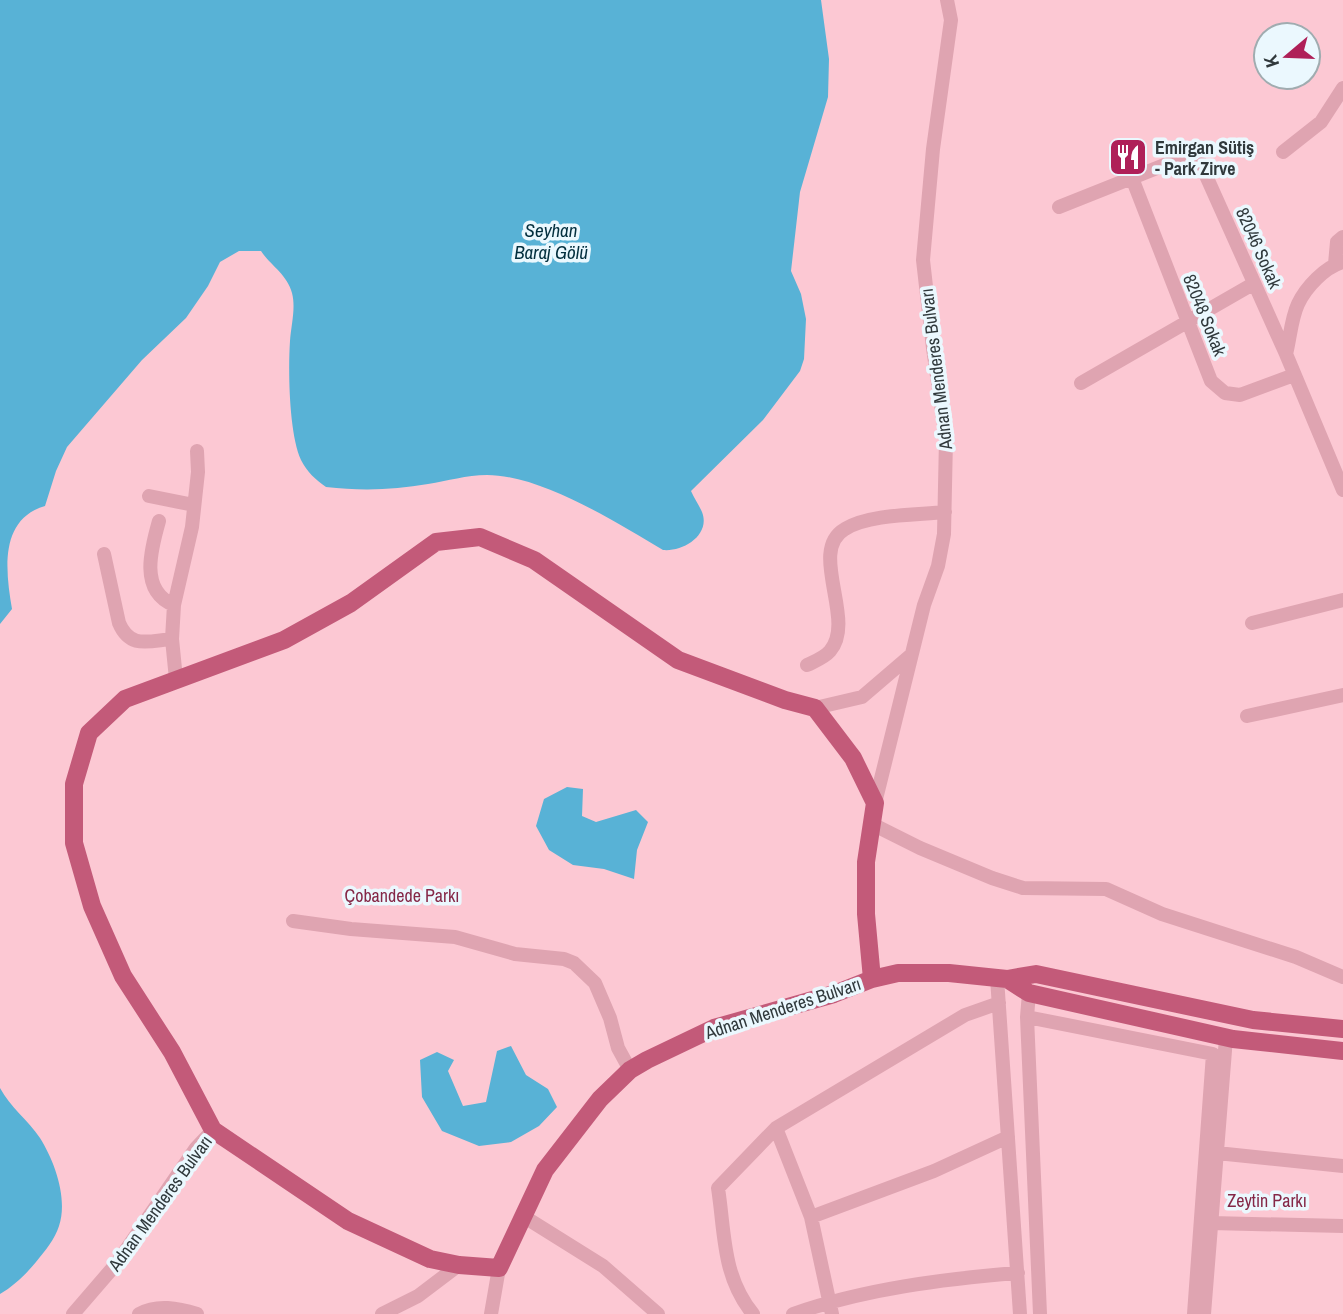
<svg xmlns="http://www.w3.org/2000/svg" width="1343" height="1314" viewBox="0 0 1343 1314" font-family="'Archivo Narrow',sans-serif">
<rect width="100%" height="100%" fill="#ebf8fe"/>
<path fill="#fcc8d3" fill-rule="evenodd" d="M 0,0 L 1343,0 L 1343,1314 L 0,1314 ZM 1266,35 L 1308,35 L 1308,77 L 1266,77 Z"/>
<path fill="#58b2d6" d="M 0,0 L 821,0 L 829,59 L 828,97 L 800,192 L 791,271 L 801,294 L 806,319 L 804,359 L 800,371 L 763,420 L 691,491 C 694,498 699,505 702,512 C 711,535 683,552 663,550 C 616,522 541,475 487,475 C 466,475 448,481 428,484 C 394,490 361,491 326,487 C 316,480 307,472 301,460 C 289,434 288,371 290,341 C 291,326 296,308 292,293 C 287,274 270,265 261,251 L 239,251 L 220,262 L 208,286 L 186,318 L 142,360 L 67,447 L 56,471 L 45,506 C 0,519 5,569 12,609 L 0,624 Z
M 567,787 L 583,789 L 582,816 L 596,822 L 636,810 L 648,822 L 637,850 L 634,879 L 604,869 L 573,865 L 549,850 L 536,826 L 544,799 Z
M 511,1046 L 526,1075 L 548,1089 L 557,1107 L 539,1126 L 511,1142 L 479,1146 L 442,1131 L 422,1097 L 420,1060 L 437,1052 L 454,1060 L 448,1071 L 463,1106 L 486,1102 L 497,1051 Z
M 0,1088 C 10,1107 28,1120 40,1138 C 55,1162 68,1199 59,1226 C 55,1239 45,1251 36,1262 C 26,1274 14,1286 0,1294 Z"/>
<g fill="none" stroke-linecap="round" stroke-linejoin="round">
<path stroke="#dfa4b1" stroke-width="14" d="M 1283,152 L 1321,122 L 1343,88
M 1132,178 L 1211,381 L 1225,393 L 1240,395 L 1294,375
M 1059,207 L 1187,156 L 1199,160 L 1286,354 L 1343,490
M 1335,264 L 1337,242 L 1343,237
M 1286,354 C 1290,339 1291,319 1298,304 C 1306,287 1325,267 1343,262
M 1081,383 L 1253,284
M 149,496 L 194,505
M 159,521 C 151,549 139,591 174,605
M 104,554 L 119,623 C 130,649 148,641 172,639
M 1252,623 L 1343,600
M 807,665 C 815,661 824,658 830,651 C 857,620 807,551 845,529 C 869,514 917,515 945,512
M 176,679 L 172,639 L 174,605 L 192,527 L 198,472 L 197,451
M 815,708 L 862,697 L 911,655
M 1247,716 L 1343,695
M 875,803 L 924,605 L 938,566 L 944,534 L 946,439 L 933,348 L 923,260 L 933,149 L 951,20 L 947,0
M 872,824 L 920,848 L 992,878 L 1023,888 L 1106,889 L 1162,914 L 1296,957 L 1343,977
M 293,921 L 351,929 L 455,937 L 515,954 L 564,959 L 574,963 L 595,983 L 610,1018 L 618,1048 L 630,1070
M 997,978 L 1020,1314
M 1029,993 L 1027,1017 L 1040,1314
M 1027,1017 L 1213,1054 L 1194,1314
M 776,1128 L 811,1217 L 832,1314
M 1217,1153 L 1343,1166
M 523,1216 L 603,1266 L 658,1314
M 811,1217 L 934,1171 L 1008,1137
M 1211,1223 L 1343,1226
M 73,1314 L 117,1263 L 196,1148 L 213,1130
M 139,1314 C 157,1304 178,1308 197,1314
M 382,1314 L 418,1296 L 459,1265
M 491,1314 L 499,1268
M 753,1314 C 722,1276 725,1233 718,1188 L 776,1128 L 965,1015 L 999,1003
M 793,1314 C 864,1289 943,1279 1018,1273
M 1204,1314 L 1226,1038"/>
<path stroke="#c35a79" stroke-width="18" d="M 872,979 L 866,914 L 866,862 L 875,803 L 853,758 L 815,708 L 785,700 L 678,660 L 534,560 L 480,537 L 436,542 L 351,603 L 284,640 L 125,699 L 89,733 L 74,784 L 74,843 L 92,906 L 123,976 L 172,1052 L 213,1130 L 348,1221 L 430,1259 L 459,1265 L 499,1268 L 545,1170 L 600,1099 L 630,1070 L 647,1060 L 714,1028 L 834,994 L 872,979 L 898,973 L 949,973 L 1007,979 L 1036,974 L 1253,1020 L 1343,1029
M 1007,979 L 1029,993 L 1233,1039 L 1343,1051"/>
</g>
<defs>
<symbol id="restaurant-square" viewBox="-11 -11 22 22"><rect x="-9" y="-9" width="18" height="18" rx="4" fill="#af2058" stroke="#ebf8fe"/><path d="M-5-6h1v4h1v-4h1v4h1v-4h1v5L-1.5 .5V6h-2V.5L-5-1ZM5-6V6H3V1.5H1.5Q1.5-4 5-6Z" fill="#fff"/></symbol>
</defs>
<g fill-rule="evenodd">
<use href="#restaurant-square" x="1106" y="135" width="44" height="44"/>
</g>
<g text-anchor="middle" dominant-baseline="central" stroke-width="7" stroke-linejoin="round" paint-order="stroke">
<g font-size="18" font-weight="bold" fill="#30393c" stroke="#ebf8fe" text-anchor="start">
<text x="1155" y="147">Emirgan Sütiş<tspan x="1155" dy="21">- Park Zirve</tspan></text>
</g>
<g font-size="18" fill="#30393c" stroke="#ebf8fe">
<text transform="translate(1259 248) rotate(66)">82046 Sokak</text>
<text transform="translate(1205 315) rotate(68)">82048 Sokak</text>
<text transform="translate(936 369) rotate(-97)">Adnan Menderes Bulvarı</text>
<text transform="translate(783 1008) rotate(-18)">Adnan Menderes Bulvarı</text>
<text transform="translate(160 1203) rotate(-54)">Adnan Menderes Bulvarı</text>
</g>
<g font-size="18" fill="#852747" stroke="#ebf8fe">
<text x="402" y="895">Çobandede Parkı</text>
<text x="1267" y="1200">Zeytin Parkı</text>
</g>
<g font-size="19" font-style="italic" fill="#032f3e" stroke="#ebf8fe">
<text x="551" y="230">Seyhan<tspan x="551" dy="22">Baraj Gölü</tspan></text>
</g>
</g>
<g transform="translate(1287 56) rotate(251)"><circle r="33" fill="#ebf8fe" stroke="#a0acb0" stroke-width="2"/>
<path d="M0-5L12 26L0 18L-12 26Z" fill="#af2058"/>
<text y="-10" font-size="19" font-weight="bold" text-anchor="middle" fill="#30393c">K</text>
</g>
</svg>
